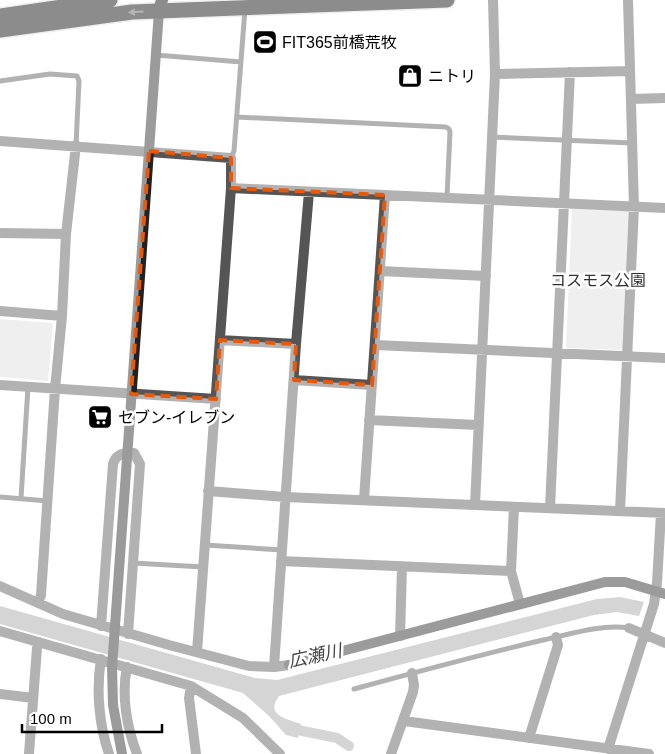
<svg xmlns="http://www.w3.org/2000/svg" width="665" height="754" viewBox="0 0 665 754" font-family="Helvetica,'Noto Sans JP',sans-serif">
<rect width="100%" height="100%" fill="#fff"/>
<path fill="#dcdcdc" d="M 572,209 L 630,211 L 625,350 L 566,348 Z
M 0,319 L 53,323 L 48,381 L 0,377 Z"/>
<path fill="#a3a3a3" d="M 620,597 L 644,602 L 639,616 L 617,612 L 594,615 L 279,696 C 264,716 289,719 301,724 L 298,738 L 286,735 L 269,716 L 243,693 L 0,624 L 0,606 L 255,678 L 277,680 L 597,599 Z"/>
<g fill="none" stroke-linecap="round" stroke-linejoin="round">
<path stroke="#a3a3a3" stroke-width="10" d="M 288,728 L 337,738 L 349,746"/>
<defs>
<path id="primary" d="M 159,11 L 162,0"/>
<path id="highway" d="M 0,16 L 110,0
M 0,30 L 132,12 L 447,0"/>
</defs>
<use href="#primary" stroke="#dbdbdb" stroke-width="15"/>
<use href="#highway" stroke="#dbdbdb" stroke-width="18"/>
<path stroke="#555" stroke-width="5" d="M 156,55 L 241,62
M 0,81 L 50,74 L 77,76 L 79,81 L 76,145
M 237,117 L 446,127 L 449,129 L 450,132 L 447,197
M 491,137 L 632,143
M 231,158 L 234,151 L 245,9
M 0,497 L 48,501
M 21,498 L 28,387
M 205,545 L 282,550
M 133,563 L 203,567
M 354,689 C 416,672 479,655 543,640 C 571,634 600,624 629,628"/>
<path stroke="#555" stroke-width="10" d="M 495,74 L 630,71
M 631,99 L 665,98
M 0,141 L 231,158 L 231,188 L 197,652
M 231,188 L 665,208
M 0,233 L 66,234
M 380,271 L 486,276
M 0,311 L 62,316
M 220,340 L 296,344
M 375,345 L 665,358
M 294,380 L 372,385
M 0,385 L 216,399
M 369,420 L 478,425
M 208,491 L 285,497 L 665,513
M 364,499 L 385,195
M 475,505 L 495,74 L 493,0
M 514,507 L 511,571 L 520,604
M 550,508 L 570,72
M 620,511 L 634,207 L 628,0
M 281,561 L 511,571
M 0,586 L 63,614 L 169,645 L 249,666 L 274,667 L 289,665
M 38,603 L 41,595 L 55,389 L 62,316 L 66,234 L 76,145
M 101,626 L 113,464 C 116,454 124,452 134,453 L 140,464 L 128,634
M 629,628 L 665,643
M 0,631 L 191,686 L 243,718 L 280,754
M 400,636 L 402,567
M 101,659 C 96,690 99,725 109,754
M 127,667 C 121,695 127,728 137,754
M 274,667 L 296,344 L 309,192
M 191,686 L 189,698 L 196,754
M 0,694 L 33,698
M 404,721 L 649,754
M 529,738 L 558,645 L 556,637
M 608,749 L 654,604 L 657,583 L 661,513
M 29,754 L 37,648 L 39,642
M 391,754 L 413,692 L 414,685 L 412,673"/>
<path stroke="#222" stroke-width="10" d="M 115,626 L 159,11
M 289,665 L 605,582 L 625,582 L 665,594
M 112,667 L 113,705 L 122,754"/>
<use href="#primary" stroke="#000" stroke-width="12"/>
<use href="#highway" stroke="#000" stroke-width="15"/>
<path stroke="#222" stroke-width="10" d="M 112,667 L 115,626"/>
</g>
<defs><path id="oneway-solid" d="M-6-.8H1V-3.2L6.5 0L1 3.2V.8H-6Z" transform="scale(1.25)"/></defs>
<use fill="#595959" href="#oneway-solid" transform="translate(136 12) rotate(177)"/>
<path d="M0 0H665V754H0ZM 149,151 L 231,158 L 231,188 L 385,195 L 372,385 L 294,380 L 296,344 L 220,340 L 216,399 L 131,394 Z" fill="#fff" fill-opacity=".55" fill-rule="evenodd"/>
<path fill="none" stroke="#e8590c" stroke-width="4" stroke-dasharray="10 6" stroke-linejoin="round" d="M 149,151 L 231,158 L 231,188 L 385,195 L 372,385 L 294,380 L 296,344 L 220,340 L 216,399 L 131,394 Z"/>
<defs>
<symbol id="stadium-square" viewBox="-11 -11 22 22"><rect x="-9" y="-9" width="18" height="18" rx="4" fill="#000" stroke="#fff"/><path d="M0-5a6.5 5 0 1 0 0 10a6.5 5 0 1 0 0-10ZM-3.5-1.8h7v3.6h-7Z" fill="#fff"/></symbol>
<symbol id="shop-square" viewBox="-11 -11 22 22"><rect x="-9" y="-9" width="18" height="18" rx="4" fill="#000" stroke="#fff"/><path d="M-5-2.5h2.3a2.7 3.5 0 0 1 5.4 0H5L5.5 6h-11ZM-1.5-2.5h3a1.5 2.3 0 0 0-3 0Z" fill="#fff"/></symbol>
<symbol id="supermarket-square" viewBox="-11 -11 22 22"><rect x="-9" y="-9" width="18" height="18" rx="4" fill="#000" stroke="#fff"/><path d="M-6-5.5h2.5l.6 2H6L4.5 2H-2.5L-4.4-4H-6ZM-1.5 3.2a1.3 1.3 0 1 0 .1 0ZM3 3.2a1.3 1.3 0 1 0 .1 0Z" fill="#fff"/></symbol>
</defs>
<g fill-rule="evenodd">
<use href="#stadium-square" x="251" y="28" width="28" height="28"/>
<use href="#shop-square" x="396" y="62" width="28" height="28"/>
<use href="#supermarket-square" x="86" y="403" width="28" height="28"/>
</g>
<g text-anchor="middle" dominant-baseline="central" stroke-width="5" stroke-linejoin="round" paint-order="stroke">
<g font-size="16" fill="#000" stroke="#fff" text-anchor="start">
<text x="282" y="42">FIT365前橋荒牧</text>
<text x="428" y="76">ニトリ</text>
<text x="118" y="417">セブン-イレブン</text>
</g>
<g font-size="16" fill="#333" stroke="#fff">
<text x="598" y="280">コスモス公園</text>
</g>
<g font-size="18" font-style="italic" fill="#444" stroke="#fff">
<text transform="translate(315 656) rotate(-12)">広瀬川</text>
</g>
</g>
<path d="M22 724v8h140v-8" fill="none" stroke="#000000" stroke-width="2.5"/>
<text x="30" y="724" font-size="15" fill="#000000" stroke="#ffffff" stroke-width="4" paint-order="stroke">100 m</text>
</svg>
